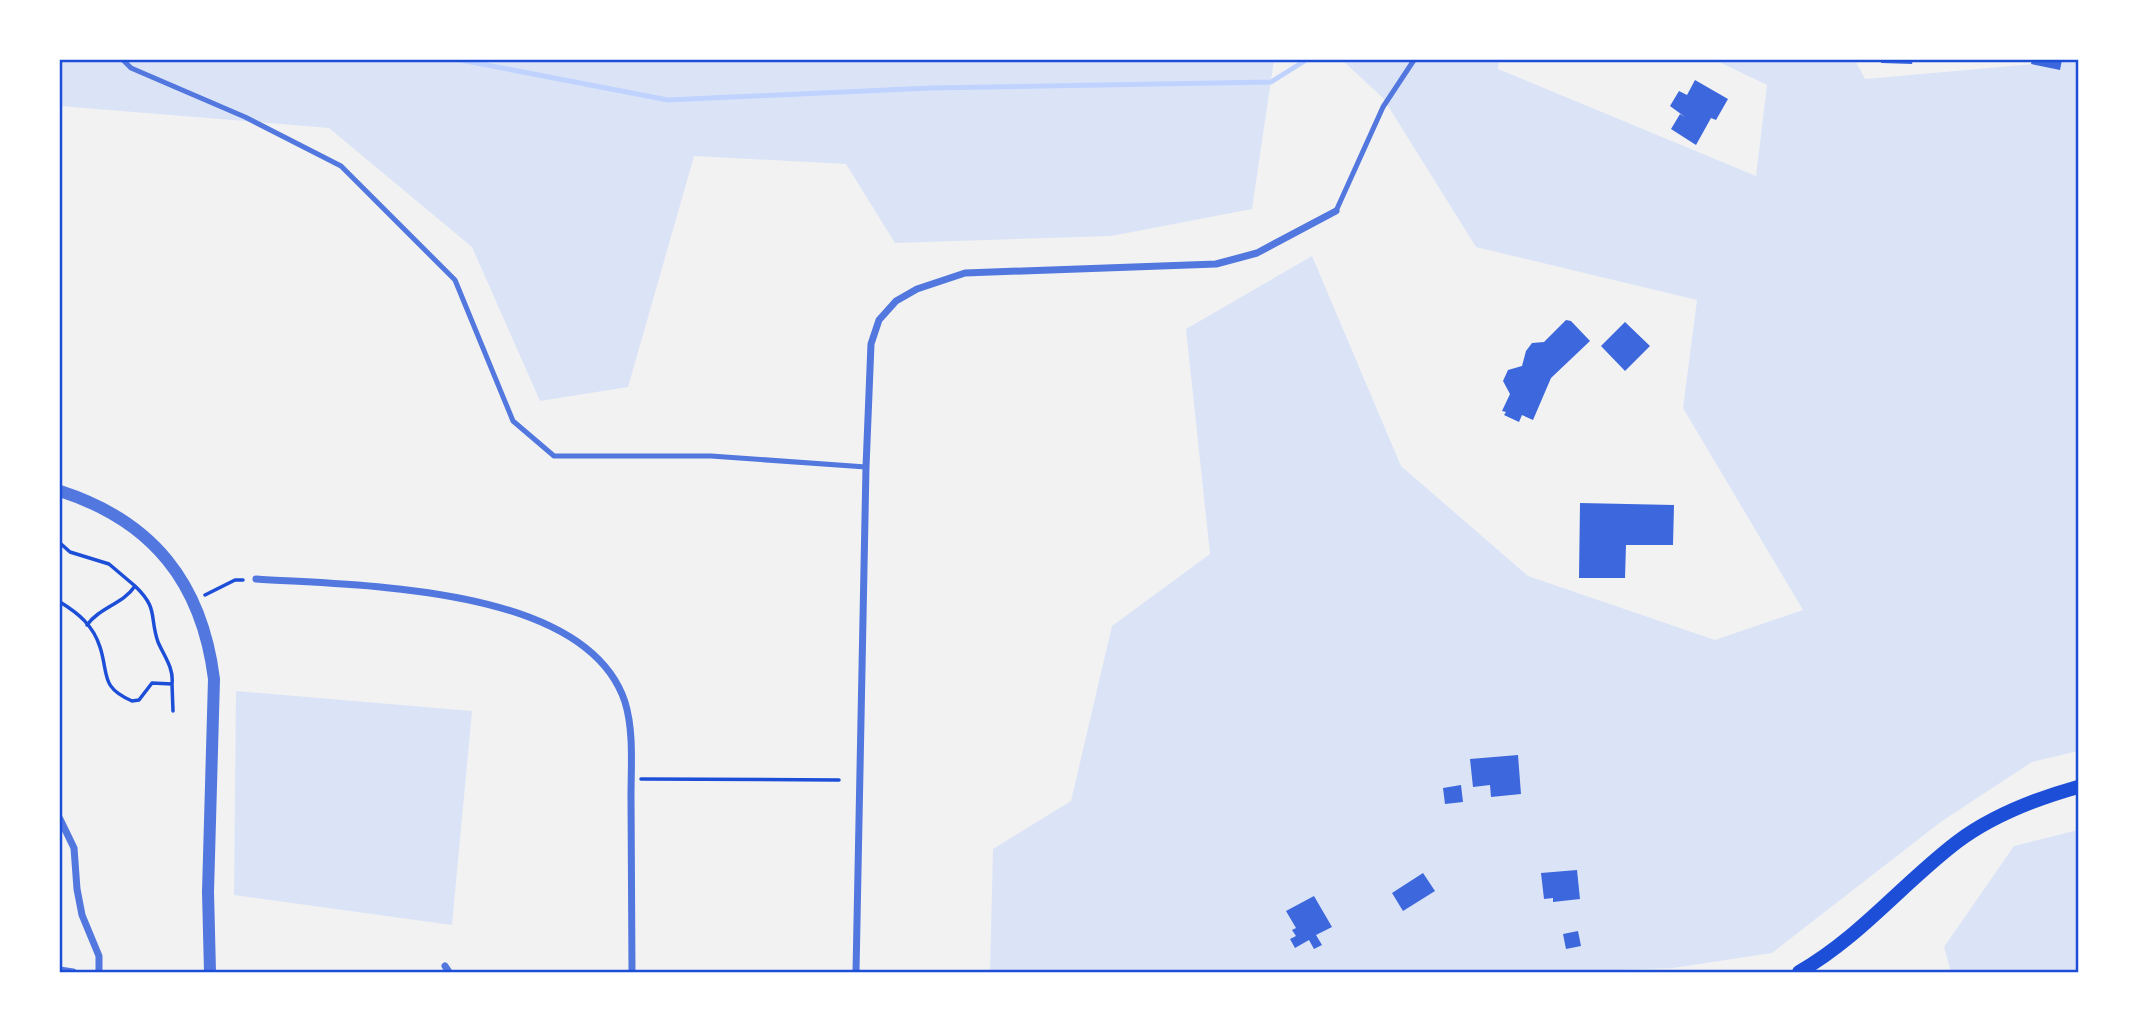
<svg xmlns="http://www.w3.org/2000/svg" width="2138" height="1032" viewBox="0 0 2138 1032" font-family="Poppins,sans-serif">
<rect width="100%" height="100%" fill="#f2f2f2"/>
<path fill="#dbe4f7" d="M 60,60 L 1274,60 L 1252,209 L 1111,236 L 895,243 L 846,164 L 694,156 L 628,387 L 540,401 L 472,247 L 329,128 L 60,106 Z
M 1342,60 L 1499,60 L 1498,69 L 1756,176 L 1767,85 L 1715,60 L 1855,60 L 1865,79 L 2078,60 L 2078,751 L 2032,762 L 1942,821 L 1772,953 L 1673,968 L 1564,972 L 990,972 L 993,849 L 1071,801 L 1112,626 L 1210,554 L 1186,329 L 1312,256 L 1401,466 L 1528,576 L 1715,640 L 1803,610 L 1683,408 L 1697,300 L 1476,247 L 1383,98 Z
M 236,691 L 472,711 L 452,925 L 234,895 Z
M 2078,830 L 2078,972 L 1951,972 L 1944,947 L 2014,846 Z"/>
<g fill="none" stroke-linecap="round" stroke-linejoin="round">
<path stroke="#bfd3fe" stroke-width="5" d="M 461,60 L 668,100 L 930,88 L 1271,82 L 1306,60"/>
</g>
<path fill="#3d67dc" d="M 1881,60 L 1913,60 L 1912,64 L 1881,63 Z
M 2032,60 L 2062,60 L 2060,70 L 2031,64 Z
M 1695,80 L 1728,99 L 1716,120 L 1711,118 L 1696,145 L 1671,129 L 1680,114 L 1685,117 L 1670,106 L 1679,91 L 1687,95 Z
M 1566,320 L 1571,321 L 1590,341 L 1551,378 L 1533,420 L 1522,415 L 1519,422 L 1504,415 L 1506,412 L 1502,411 L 1510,394 L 1503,381 L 1508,370 L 1522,366 L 1526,351 L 1532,343 L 1544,342 Z
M 1625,322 L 1650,346 L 1625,371 L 1601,346 Z
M 1580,503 L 1674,505 L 1673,545 L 1626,545 L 1625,578 L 1579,578 Z
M 1518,755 L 1521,794 L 1491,797 L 1490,785 L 1473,787 L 1470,759 Z
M 1461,785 L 1463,802 L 1445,804 L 1443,788 Z
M 1577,870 L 1580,899 L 1553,902 L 1553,898 L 1544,899 L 1541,873 Z
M 1423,873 L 1435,891 L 1403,911 L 1392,893 Z
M 1314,896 L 1332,927 L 1316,935 L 1322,945 L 1314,949 L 1309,940 L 1295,948 L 1290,939 L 1296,936 L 1292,930 L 1296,928 L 1286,911 Z
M 1578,931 L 1581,946 L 1566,949 L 1563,934 Z"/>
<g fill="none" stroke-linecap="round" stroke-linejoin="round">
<path stroke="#1d4ed8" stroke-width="3.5" d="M 60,543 L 70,552 L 109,564 L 135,586 C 123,604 100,607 87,625
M 135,586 C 159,609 149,616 158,642 C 164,656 174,668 172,684
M 205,595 L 235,580 L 243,580
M 60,602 C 78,613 93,625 100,647 C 109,675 100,687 132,701 L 139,700 L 152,683 L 172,684 L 173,711
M 641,779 L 839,780"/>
<path stroke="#5277de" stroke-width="5" d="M 123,60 L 131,68 L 245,117 L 341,166 L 455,280 L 513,421 L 554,456 L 711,456 L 866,467
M 1336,211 L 1383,107 L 1414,60"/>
<path stroke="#5277de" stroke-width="7" d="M 256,579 C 357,586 586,584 625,702 C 634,731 631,767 631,797 C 631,856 632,914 632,972
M 60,819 L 74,848 L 77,889 L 82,915 L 99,956 L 99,972
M 445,966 L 449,972
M 60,970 L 73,972
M 856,972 L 866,467 L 871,344 L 879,320 L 896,301 L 917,289 L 965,273 L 1216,264 L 1257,253 L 1336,211"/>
<path stroke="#5277de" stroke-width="12" d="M 60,491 C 153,521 202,583 214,679 L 208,892 L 210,972"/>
<path stroke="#1d4ed8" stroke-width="14" d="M 1799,972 C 1859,938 1902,884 1957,842 C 1993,815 2035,799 2078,787"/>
</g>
<rect width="2138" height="1032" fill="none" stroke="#ffffff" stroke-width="122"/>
<rect x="61" y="61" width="2016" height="910" fill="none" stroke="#1d4ed8" stroke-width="2.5"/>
</svg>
